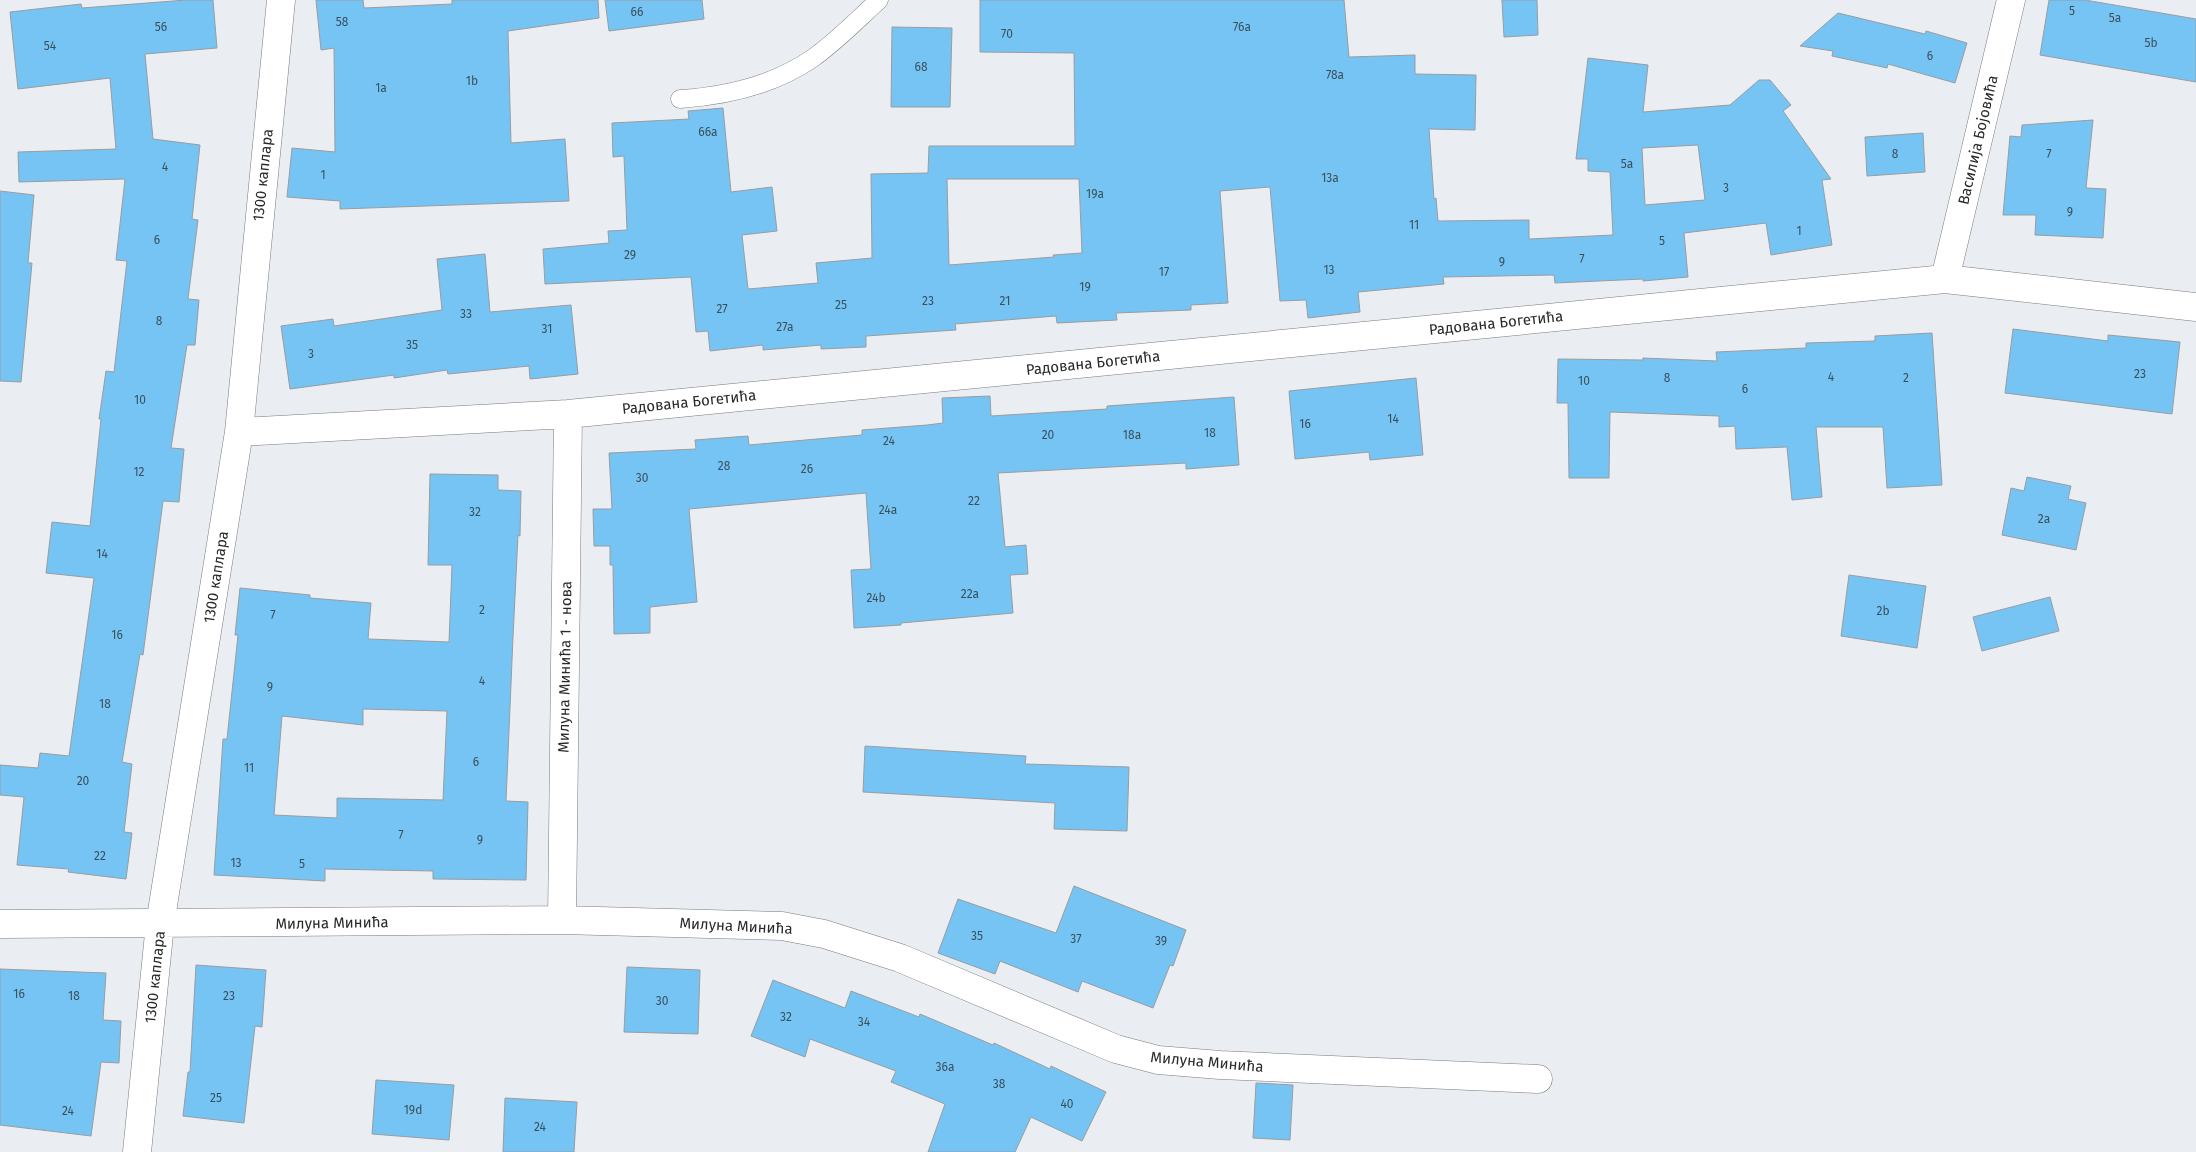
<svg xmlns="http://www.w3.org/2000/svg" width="2196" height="1152" viewBox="0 0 2196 1152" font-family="'Fira Sans',sans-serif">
<rect width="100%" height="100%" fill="#eaedf2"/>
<path fill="#75c4f3" stroke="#999da0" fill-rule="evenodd" d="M 186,0 L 213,0 L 217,48 L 145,54 L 153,139 L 200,145 L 192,219 L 198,220 L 188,299 L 199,300 L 195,345 L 187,345 L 171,448 L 184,449 L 179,502 L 163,501 L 143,655 L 140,654 L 122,762 L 132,764 L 124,832 L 132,833 L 126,879 L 68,872 L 69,869 L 17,865 L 24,797 L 0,795 L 0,765 L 38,768 L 40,753 L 69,756 L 94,578 L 46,573 L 52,522 L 90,526 L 101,419 L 99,419 L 106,371 L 114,372 L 127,261 L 116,260 L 125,179 L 19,182 L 18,152 L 116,149 L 110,78 L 18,89 L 10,12 L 81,4 L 82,8 Z
M 316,0 L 363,0 L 364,8 L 452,4 L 452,0 L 598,0 L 599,18 L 508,31 L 511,143 L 565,139 L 569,201 L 340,209 L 340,201 L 287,197 L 292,148 L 335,152 L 334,48 L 321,50 Z
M 605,0 L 702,0 L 704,19 L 609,31 Z
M 980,0 L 1344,0 L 1349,57 L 1415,55 L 1415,74 L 1476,75 L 1475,130 L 1429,129 L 1434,199 L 1436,198 L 1438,221 L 1529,220 L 1529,239 L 1613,235 L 1610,172 L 1588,171 L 1588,159 L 1576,159 L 1588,58 L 1648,65 L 1643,112 L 1730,105 L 1759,80 L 1770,80 L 1791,105 L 1783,111 L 1831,179 L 1822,180 L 1832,245 L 1771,255 L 1766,223 L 1684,233 L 1688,277 L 1643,281 L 1643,279 L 1555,283 L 1554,275 L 1443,277 L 1444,284 L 1358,292 L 1360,312 L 1308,318 L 1306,300 L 1280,301 L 1270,187 L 1220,191 L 1228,303 L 1191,305 L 1191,310 L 1116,313 L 1117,320 L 1057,323 L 1056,316 L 955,324 L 956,330 L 866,336 L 866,347 L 821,349 L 821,345 L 763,350 L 763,345 L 710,351 L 708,331 L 696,332 L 691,277 L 545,284 L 543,249 L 609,243 L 608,231 L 627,230 L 624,156 L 613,157 L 612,123 L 689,119 L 688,111 L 723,108 L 731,192 L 772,187 L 777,231 L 742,235 L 748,289 L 818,283 L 816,263 L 872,258 L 871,174 L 928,173 L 929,146 L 1075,146 L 1074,53 L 980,52 ZM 1698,145 L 1705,200 L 1645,205 L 1642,148 ZM 947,179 L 1079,179 L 1082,253 L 1053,255 L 1054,257 L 949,265 Z
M 1502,0 L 1537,0 L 1538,35 L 1504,37 Z
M 2049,0 L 2085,0 L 2196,19 L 2196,82 L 2040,55 Z
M 1838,13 L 1925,34 L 1926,31 L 1967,43 L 1955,83 L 1888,64 L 1887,68 L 1832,56 L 1833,51 L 1800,46 Z
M 892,27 L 952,28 L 950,107 L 891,107 Z
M 2093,120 L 2086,188 L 2106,189 L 2103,238 L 2035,235 L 2036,215 L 2003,215 L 2010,136 L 2021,137 L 2022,125 Z
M 1923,133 L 1925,172 L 1867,176 L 1865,137 Z
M 0,191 L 34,195 L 28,263 L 32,263 L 21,382 L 0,381 Z
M 485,254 L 490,312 L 571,305 L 578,374 L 530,379 L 529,366 L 448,374 L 447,370 L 394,378 L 394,375 L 290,389 L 281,326 L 333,319 L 334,326 L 442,310 L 437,259 Z
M 2013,329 L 2108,341 L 2108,335 L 2180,342 L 2172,414 L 2005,393 Z
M 1932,333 L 1942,485 L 1887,488 L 1883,427 L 1816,427 L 1822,497 L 1792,500 L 1787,447 L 1736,449 L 1735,426 L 1719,427 L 1719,416 L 1610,412 L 1609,478 L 1569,478 L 1568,403 L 1557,403 L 1558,359 L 1643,360 L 1643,358 L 1717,361 L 1716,352 L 1806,348 L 1806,343 L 1875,341 L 1875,336 Z
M 1416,378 L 1423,455 L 1370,460 L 1369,452 L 1295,459 L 1289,391 Z
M 990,396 L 991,416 L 1107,409 L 1107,406 L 1234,397 L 1239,465 L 1186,469 L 1186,463 L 998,473 L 1005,547 L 1026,545 L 1028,574 L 1010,575 L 1013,613 L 901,623 L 901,625 L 854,628 L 851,570 L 871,569 L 866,493 L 689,509 L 697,602 L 650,607 L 650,633 L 614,634 L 613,565 L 610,565 L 610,546 L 594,546 L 593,509 L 612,509 L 609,453 L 696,449 L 695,440 L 748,436 L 749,445 L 862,435 L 862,430 L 927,425 L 943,423 L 942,398 Z
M 430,474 L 498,475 L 498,490 L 521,491 L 520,536 L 518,535 L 513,637 L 506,801 L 528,802 L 526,880 L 433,879 L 433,871 L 325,869 L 325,881 L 214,875 L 223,739 L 227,739 L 238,635 L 235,635 L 240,588 L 310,595 L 310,598 L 371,603 L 368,639 L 449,642 L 452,565 L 428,565 ZM 363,709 L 447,711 L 443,800 L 337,798 L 337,818 L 274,815 L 282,716 L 363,725 Z
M 2027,477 L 2071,486 L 2068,499 L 2086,503 L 2076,550 L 2002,535 L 2011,488 L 2024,491 Z
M 1849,575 L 1926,586 L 1917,648 L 1841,636 Z
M 2050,597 L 2059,631 L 1982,651 L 1973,617 Z
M 865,746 L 1026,756 L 1025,764 L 1129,767 L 1127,831 L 1054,829 L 1055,803 L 863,792 Z
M 1074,886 L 1186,930 L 1173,966 L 1170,965 L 1153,1008 L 1082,981 L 1078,992 L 1000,961 L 995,974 L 938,953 L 958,899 L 1056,933 Z
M 196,965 L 266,970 L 262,1027 L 255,1026 L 244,1123 L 183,1116 L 188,1072 L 190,1072 Z
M 627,967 L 700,970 L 698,1034 L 624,1032 Z
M 0,969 L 106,973 L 103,1020 L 121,1021 L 119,1063 L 101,1062 L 91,1136 L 0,1125 Z
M 773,980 L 845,1008 L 851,991 L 919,1017 L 920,1014 L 993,1045 L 994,1043 L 1050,1069 L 1051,1066 L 1106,1092 L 1082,1141 L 1031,1117 L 1015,1152 L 928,1152 L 945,1104 L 891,1082 L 896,1071 L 810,1039 L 805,1057 L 751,1036 Z
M 376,1080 L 454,1085 L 449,1140 L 372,1134 Z
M 1256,1083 L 1293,1085 L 1290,1140 L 1253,1138 Z
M 505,1098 L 577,1102 L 574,1152 L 503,1152 Z"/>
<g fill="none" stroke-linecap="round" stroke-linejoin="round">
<defs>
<path id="service" d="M 680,99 C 726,96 774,85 813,58 C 837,41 858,19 879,0"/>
<path id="minor" d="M 1945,279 L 2011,0
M 239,432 L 568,414 L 1945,279 L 2196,307
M 562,920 L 568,414
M 0,924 L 562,920 L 782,926 L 824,934 L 900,958 L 1116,1049 L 1158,1060 L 1220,1065 L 1538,1079
M 137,1152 L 160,924 L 239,432 L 281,0"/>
</defs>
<use href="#service" stroke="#797b7f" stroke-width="19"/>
<use href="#minor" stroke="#797b7f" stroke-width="29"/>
<use href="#service" stroke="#fff" stroke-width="18"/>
<use href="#minor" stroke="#fff" stroke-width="28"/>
</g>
<g text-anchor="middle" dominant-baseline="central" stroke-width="5" stroke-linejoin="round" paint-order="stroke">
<g font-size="12" fill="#3b505d">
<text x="2072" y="11">5</text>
<text x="637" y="12">66</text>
<text x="2115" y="18">5a</text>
<text x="342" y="22">58</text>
<text x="161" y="27">56</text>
<text x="1242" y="27">76a</text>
<text x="1007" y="34">70</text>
<text x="2151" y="43">5b</text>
<text x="50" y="46">54</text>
<text x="1930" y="56">6</text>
<text x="921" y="67">68</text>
<text x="1335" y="75">78a</text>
<text x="472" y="81">1b</text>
<text x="381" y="88">1a</text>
<text x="708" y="132">66a</text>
<text x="1895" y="154">8</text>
<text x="2049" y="154">7</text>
<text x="1627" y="164">5a</text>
<text x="165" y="167">4</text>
<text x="323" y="175">1</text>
<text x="1330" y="178">13a</text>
<text x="1726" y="188">3</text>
<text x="1095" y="194">19a</text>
<text x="2070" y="212">9</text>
<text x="1414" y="225">11</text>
<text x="1799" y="231">1</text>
<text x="157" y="240">6</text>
<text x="1662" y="241">5</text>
<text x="630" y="255">29</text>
<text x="1582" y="259">7</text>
<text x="1502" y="262">9</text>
<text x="1329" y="270">13</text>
<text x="1164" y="272">17</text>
<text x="1085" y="287">19</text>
<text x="928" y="301">23</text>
<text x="1005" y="301">21</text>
<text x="841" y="305">25</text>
<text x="722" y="309">27</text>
<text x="466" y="314">33</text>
<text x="159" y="321">8</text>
<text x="785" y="327">27a</text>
<text x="547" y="329">31</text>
<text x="412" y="345">35</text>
<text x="311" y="354">3</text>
<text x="2140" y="374">23</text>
<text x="1831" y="377">4</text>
<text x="1667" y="378">8</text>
<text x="1906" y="378">2</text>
<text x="1584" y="381">10</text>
<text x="1745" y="389">6</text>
<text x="140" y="400">10</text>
<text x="1393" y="419">14</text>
<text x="1305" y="424">16</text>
<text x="1210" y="433">18</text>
<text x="1048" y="435">20</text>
<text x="1132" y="435">18a</text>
<text x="889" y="441">24</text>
<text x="724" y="466">28</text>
<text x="807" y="469">26</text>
<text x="139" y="472">12</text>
<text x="642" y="478">30</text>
<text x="974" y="501">22</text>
<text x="888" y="510">24a</text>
<text x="475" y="512">32</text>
<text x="2044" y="519">2a</text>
<text x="102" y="554">14</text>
<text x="970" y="594">22a</text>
<text x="876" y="598">24b</text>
<text x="482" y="610">2</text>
<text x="1883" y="611">2b</text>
<text x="273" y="615">7</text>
<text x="117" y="635">16</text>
<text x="482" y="681">4</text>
<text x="270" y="687">9</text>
<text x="105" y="704">18</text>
<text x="476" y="762">6</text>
<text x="249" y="768">11</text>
<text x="83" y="781">20</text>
<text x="401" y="835">7</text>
<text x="480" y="840">9</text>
<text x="100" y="856">22</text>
<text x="236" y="863">13</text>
<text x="302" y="864">5</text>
<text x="977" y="936">35</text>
<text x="1076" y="939">37</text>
<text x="1161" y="941">39</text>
<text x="19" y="994">16</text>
<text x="74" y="996">18</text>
<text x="229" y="996">23</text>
<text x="662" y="1001">30</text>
<text x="786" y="1017">32</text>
<text x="864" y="1022">34</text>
<text x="945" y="1067">36a</text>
<text x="999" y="1084">38</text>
<text x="216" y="1098">25</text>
<text x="1067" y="1104">40</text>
<text x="413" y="1110">19d</text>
<text x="68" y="1111">24</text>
<text x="540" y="1127">24</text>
</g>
<g font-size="15" fill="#28292b" stroke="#fff">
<text transform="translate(1978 140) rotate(-77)">Василија Бојовића</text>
<text transform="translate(263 175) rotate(-84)">1300 каплара</text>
<text transform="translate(1496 323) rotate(-6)">Радована Богетића</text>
<text transform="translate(1093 363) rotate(-6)">Радована Богетића</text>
<text transform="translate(689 402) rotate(-6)">Радована Богетића</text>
<text transform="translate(216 577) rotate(-81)">1300 каплара</text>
<text transform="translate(565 667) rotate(-89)">Милуна Минића 1 - нова</text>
<text transform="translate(332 923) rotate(-1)">Милуна Минића</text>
<text transform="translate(736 926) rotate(3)">Милуна Минића</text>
<text transform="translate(155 977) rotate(-84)">1300 каплара</text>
<text transform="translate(1207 1062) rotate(5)">Милуна Минића</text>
</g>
</g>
</svg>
